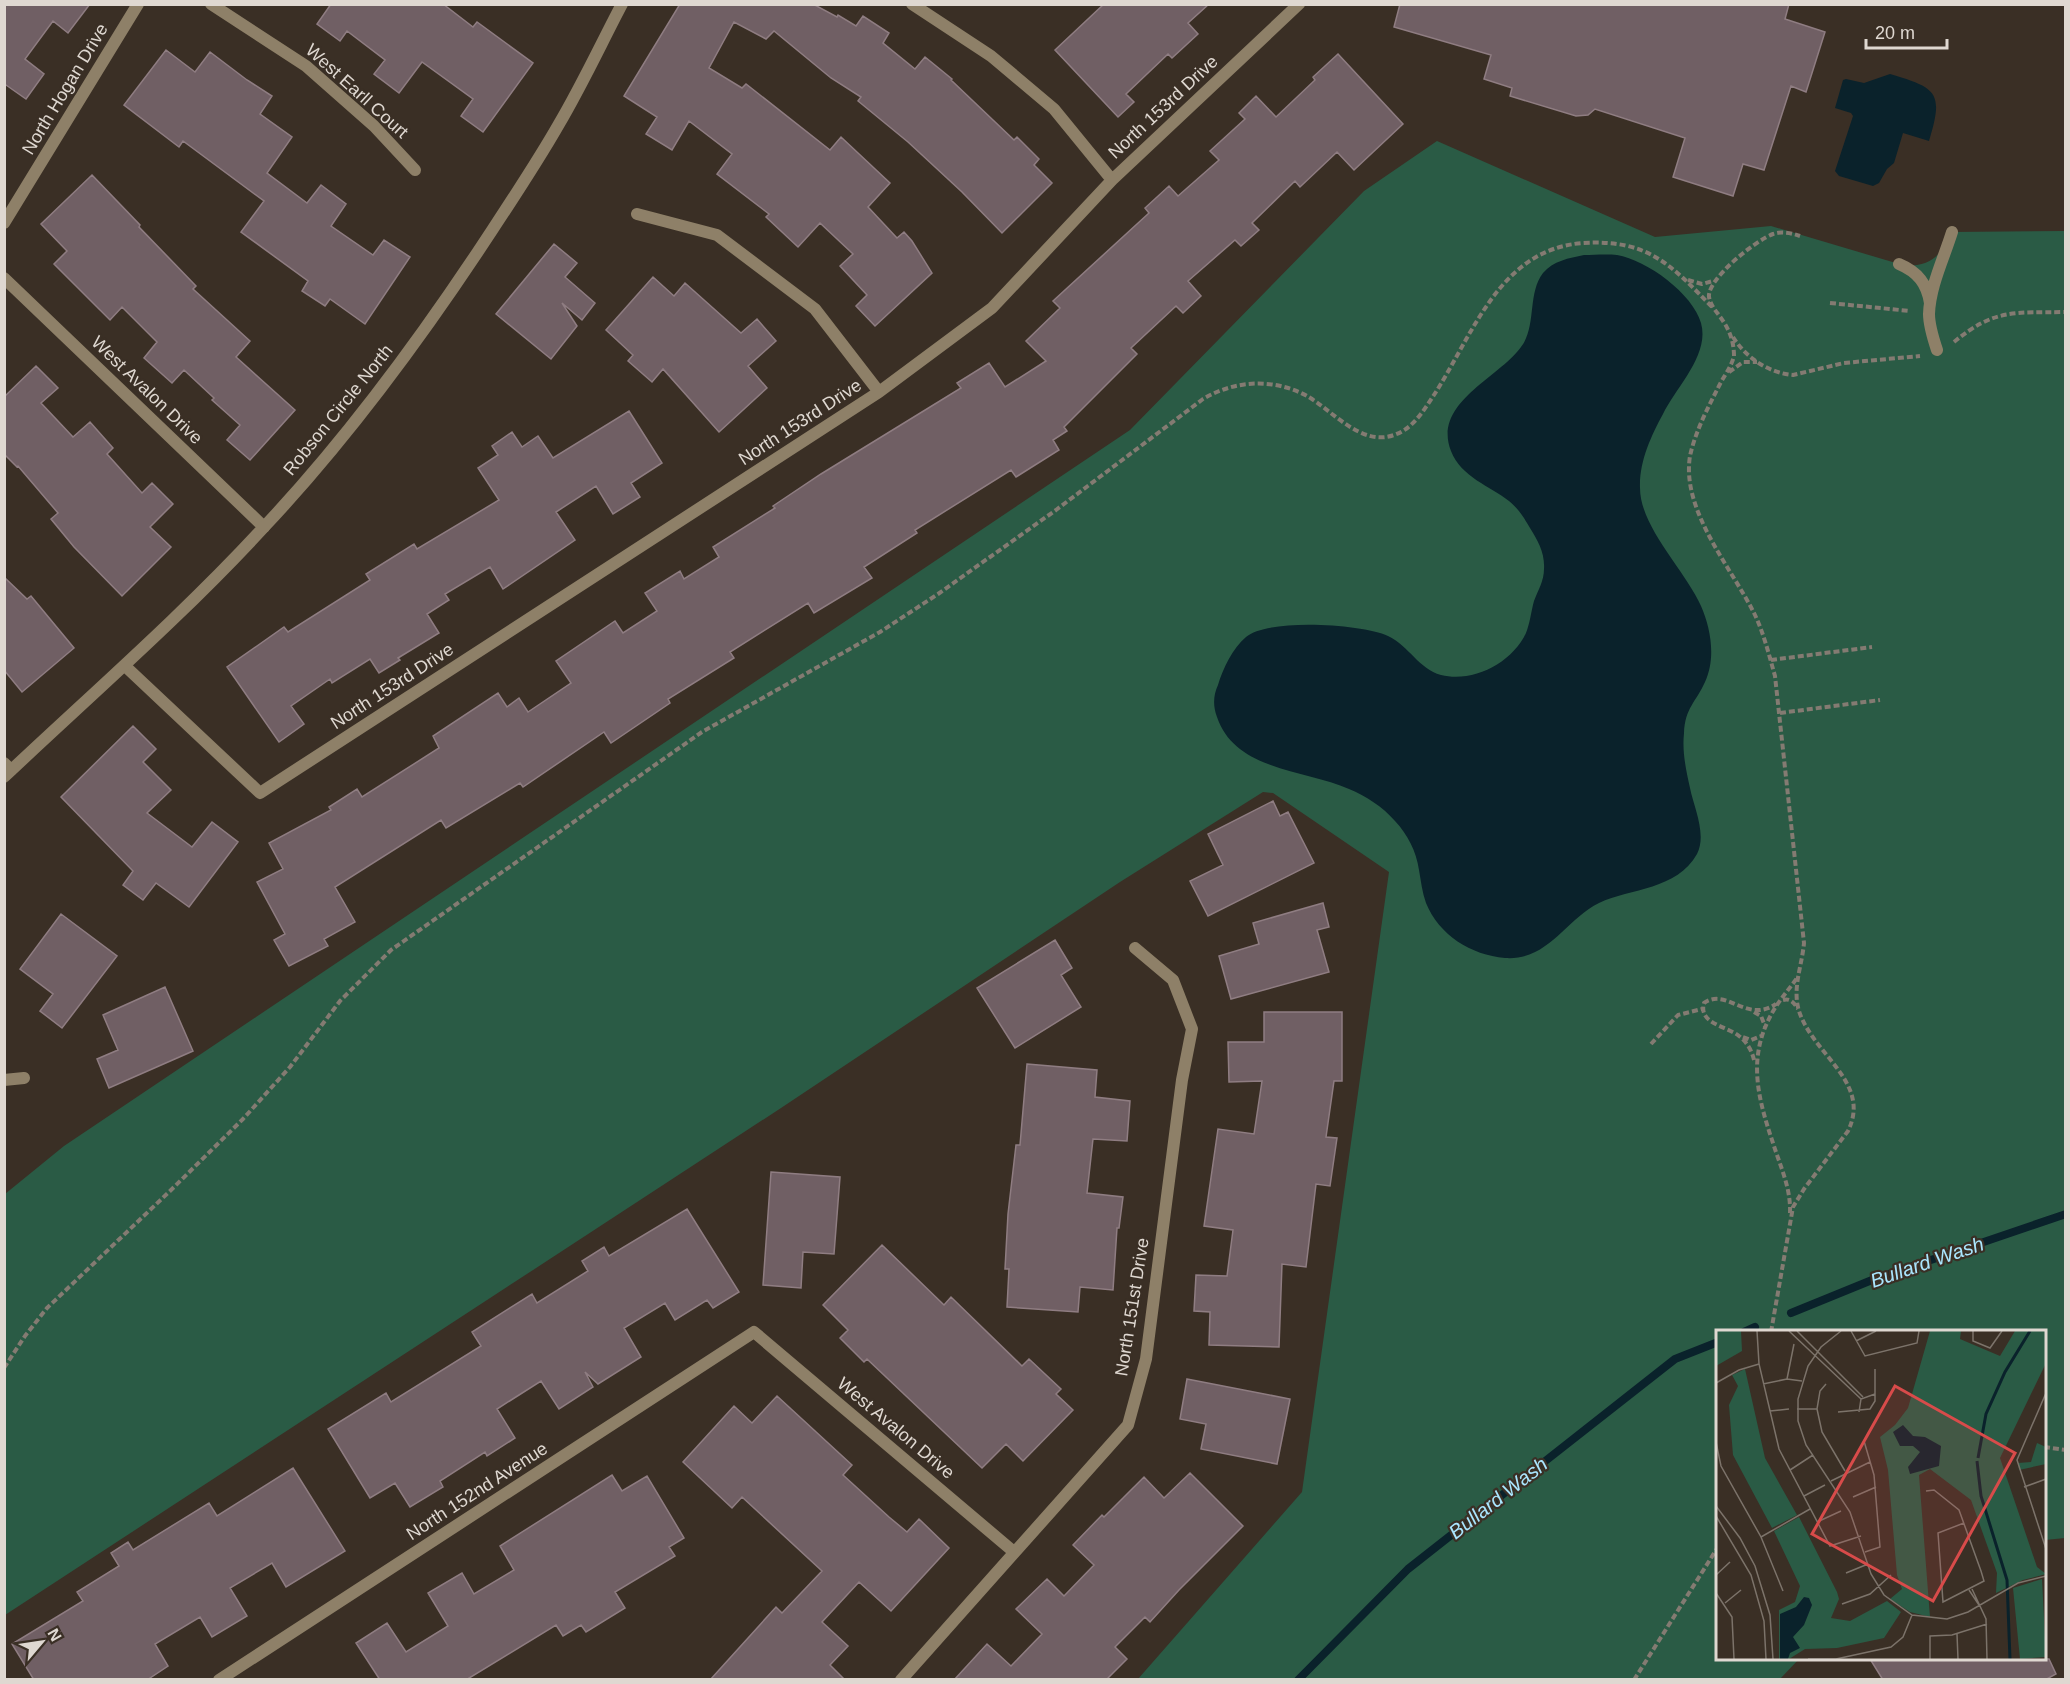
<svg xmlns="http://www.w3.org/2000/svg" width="2070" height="1684" viewBox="0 0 2070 1684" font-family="Arial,sans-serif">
<rect width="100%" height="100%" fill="#3a2f25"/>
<path fill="#2a5b45" d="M 1437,141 L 1655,237 L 1771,226 L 1906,266 C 1934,265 1940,255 1952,232 L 2065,231 L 2065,1538 L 2045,1540 L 2044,1332 L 1718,1332 L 1718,1658 L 1799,1659 L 1780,1679 L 1138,1679 L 1302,1492 L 1389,872 L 1273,793 L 1263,792 L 1120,882 L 781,1108 L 5,1615 L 5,1194 L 64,1146 L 1130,430 L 1364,191 Z"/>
<path fill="#0a222b" d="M 1890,74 C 1937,88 1944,92 1929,141 L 1903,133 L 1894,163 L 1887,169 L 1879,183 L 1873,186 L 1839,176 L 1835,171 L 1853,116 L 1851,113 L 1835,108 L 1843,80 L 1846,79 L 1864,83 Z
M 1584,255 C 1594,255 1606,254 1617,255 C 1647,260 1693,294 1701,323 C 1710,355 1676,387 1663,414 C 1651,436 1639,462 1640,488 C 1640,527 1685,570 1701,606 C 1711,629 1716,658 1705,682 C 1696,702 1685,708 1684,733 C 1682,752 1686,770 1690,788 C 1694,808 1707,834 1697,854 C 1677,890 1631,888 1599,903 C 1565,920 1548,961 1505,958 C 1471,955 1439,935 1426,903 C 1422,892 1421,881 1419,870 C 1416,851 1408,835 1395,821 C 1383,807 1366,796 1349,789 C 1306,770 1235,771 1217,717 C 1213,706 1213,696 1218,685 C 1223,668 1233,648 1246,637 C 1268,618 1362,624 1388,636 C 1409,646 1419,669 1441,675 C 1473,683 1512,663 1526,633 C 1530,623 1531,612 1534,601 C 1538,590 1544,581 1544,569 C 1545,553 1538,541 1530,528 C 1524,518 1519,509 1509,501 C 1490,486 1461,477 1451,451 C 1432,403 1499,378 1521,347 C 1537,326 1527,294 1543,273 C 1553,261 1569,258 1584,255 Z"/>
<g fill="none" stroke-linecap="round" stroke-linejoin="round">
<path stroke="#0a222b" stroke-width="8" d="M 1791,1313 L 1872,1280 L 2066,1214
M 1744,1332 L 1755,1327
M 1298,1680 L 1408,1569 L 1675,1359 L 1718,1342"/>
</g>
<path fill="#705f64" stroke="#8f7d82" stroke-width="1.5" d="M 4,4 L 90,4 L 68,33 L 53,21 L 25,59 L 44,74 L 26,99 L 6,85 L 4,86 Z
M 331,4 L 443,4 L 473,27 L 477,22 L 533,63 L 483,132 L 461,116 L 473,99 L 422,62 L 399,93 L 374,74 L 385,60 L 347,31 L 340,41 L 317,24 Z
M 680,4 L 813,4 L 837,17 L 838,15 L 856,26 L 863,16 L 889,33 L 883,43 L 915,69 L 925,57 L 952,79 L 951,80 L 1014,140 L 1017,137 L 1039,159 L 1034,165 L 1052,183 L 1002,233 L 962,192 L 908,142 L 858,101 L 861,97 L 831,78 L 774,31 L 766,39 L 734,22 L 709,68 L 742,88 L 746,84 L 830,150 L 841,137 L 890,183 L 868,207 L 897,238 L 904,232 L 912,241 L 932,273 L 875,326 L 856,306 L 867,295 L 840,266 L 853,254 L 820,223 L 798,247 L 766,217 L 769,214 L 717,174 L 732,154 L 689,121 L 672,150 L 646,134 L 657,117 L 624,96 Z
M 1104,4 L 1209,4 L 1188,23 L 1198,34 L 1172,58 L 1168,54 L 1126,94 L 1134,102 L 1118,117 L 1055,50 Z
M 1400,4 L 1789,4 L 1785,19 L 1825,32 L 1806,92 L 1791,86 L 1764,170 L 1743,164 L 1733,196 L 1673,177 L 1685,138 L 1595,109 L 1588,115 L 1576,116 L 1510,96 L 1512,88 L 1484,79 L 1491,55 L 1394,27 Z
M 166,50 L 195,72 L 210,52 L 247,80 L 272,96 L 260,114 L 292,137 L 267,173 L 307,203 L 321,185 L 346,204 L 331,226 L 373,255 L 384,240 L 410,257 L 365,324 L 330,299 L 325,306 L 302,291 L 308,281 L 241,232 L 264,201 L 183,141 L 179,147 L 124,105 Z
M 1338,54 L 1403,124 L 1354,170 L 1337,152 L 1300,187 L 1295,181 L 1252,223 L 1259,230 L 1241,246 L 1235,240 L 1188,281 L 1201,296 L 1183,313 L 1176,306 L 1131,348 L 1137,354 L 1064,427 L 1067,431 L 1053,440 L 1059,450 L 1016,477 L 1011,470 L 915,530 L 917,533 L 864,567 L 872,578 L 814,613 L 808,603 L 730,652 L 734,658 L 668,699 L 670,703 L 611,743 L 604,732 L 523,787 L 520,783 L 446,828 L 441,820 L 335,887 L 355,922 L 324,939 L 328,946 L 289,966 L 274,940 L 285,934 L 257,882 L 283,869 L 269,843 L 331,810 L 329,807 L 357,789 L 362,797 L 439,748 L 433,736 L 498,693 L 507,707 L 519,698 L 528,712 L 571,683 L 556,661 L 615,621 L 623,633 L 657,611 L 645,593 L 680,571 L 684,579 L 719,557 L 713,547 L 775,508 L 773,506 L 821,474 L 961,388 L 957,383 L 989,363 L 1005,387 L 1046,361 L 1026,341 L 1060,308 L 1053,301 L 1149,213 L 1145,208 L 1169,186 L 1178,196 L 1219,160 L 1210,151 L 1245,119 L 1239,113 L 1256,96 L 1276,117 L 1315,80 L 1313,77 Z
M 92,175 L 140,225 L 139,227 L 196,286 L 193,289 L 250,341 L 236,357 L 295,410 L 250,460 L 227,440 L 240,425 L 212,400 L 214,398 L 184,370 L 172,383 L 144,358 L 157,342 L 122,307 L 110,320 L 54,264 L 67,251 L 41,224 Z
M 554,244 L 577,263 L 565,277 L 595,303 L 582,320 L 562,303 L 577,326 L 551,359 L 496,314 Z
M 653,277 L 674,296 L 685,283 L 741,333 L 757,319 L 776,341 L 748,366 L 767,388 L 719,432 L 663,369 L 652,382 L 628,361 L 633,355 L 606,330 Z
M 36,366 L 58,388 L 41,403 L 73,437 L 90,422 L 113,448 L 107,454 L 142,493 L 152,483 L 173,504 L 150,527 L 171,547 L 122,596 L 74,547 L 51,519 L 58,513 L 18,466 L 17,467 L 4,454 L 4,397 Z
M 629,411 L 662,463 L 631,483 L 640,497 L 613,514 L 596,486 L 556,512 L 575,540 L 503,589 L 490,567 L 445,594 L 449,600 L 427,614 L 439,633 L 398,658 L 400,660 L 379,673 L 370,659 L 332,683 L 330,679 L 291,706 L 304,724 L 279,742 L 227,667 L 284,627 L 288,632 L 370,580 L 366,574 L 414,544 L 417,549 L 499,500 L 478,468 L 498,455 L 492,446 L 512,432 L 522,447 L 538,436 L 553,458 Z
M 4,577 L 27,599 L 31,596 L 74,648 L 22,692 L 4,670 Z
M 133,726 L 156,749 L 143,762 L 171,790 L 147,813 L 192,847 L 212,822 L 238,842 L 189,907 L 156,883 L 143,900 L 123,885 L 133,871 L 61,797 Z
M 1273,801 L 1280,816 L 1288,812 L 1314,863 L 1208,916 L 1190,881 L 1223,865 L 1208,834 Z
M 1323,903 L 1329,927 L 1317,930 L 1329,972 L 1231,999 L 1219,956 L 1259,944 L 1253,923 Z
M 61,914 L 117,956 L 62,1028 L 40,1011 L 53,994 L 20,969 Z
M 1055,940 L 1072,968 L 1061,975 L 1081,1007 L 1015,1048 L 977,988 Z
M 165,987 L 193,1051 L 109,1088 L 97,1059 L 118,1050 L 103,1015 Z
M 1264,1012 L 1342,1012 L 1342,1081 L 1334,1081 L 1326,1137 L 1337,1138 L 1330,1186 L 1316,1184 L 1306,1267 L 1282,1264 L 1279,1347 L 1209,1345 L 1210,1312 L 1194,1311 L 1196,1275 L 1227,1276 L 1233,1230 L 1204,1226 L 1218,1129 L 1254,1134 L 1262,1081 L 1229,1082 L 1228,1042 L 1264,1042 Z
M 1027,1064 L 1097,1070 L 1095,1097 L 1130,1101 L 1127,1141 L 1093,1139 L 1087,1193 L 1123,1197 L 1119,1228 L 1117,1228 L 1113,1290 L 1080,1287 L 1078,1312 L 1007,1307 L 1009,1269 L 1005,1269 L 1008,1214 L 1016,1145 L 1020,1145 Z
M 771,1172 L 840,1177 L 834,1254 L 803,1252 L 801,1288 L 763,1285 Z
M 687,1209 L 739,1292 L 713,1308 L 707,1300 L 675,1320 L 665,1303 L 624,1328 L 641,1357 L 598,1384 L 585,1372 L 593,1387 L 559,1409 L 541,1381 L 497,1409 L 515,1438 L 487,1456 L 485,1452 L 440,1481 L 443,1487 L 410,1507 L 395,1483 L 370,1498 L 328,1429 L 386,1393 L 391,1402 L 481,1346 L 472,1332 L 532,1294 L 537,1303 L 588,1271 L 582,1261 L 604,1247 L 609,1256 Z
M 882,1245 L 944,1305 L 951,1297 L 1022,1366 L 1029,1359 L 1061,1389 L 1056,1394 L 1073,1410 L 1023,1461 L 1006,1444 L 982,1468 L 867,1359 L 864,1362 L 840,1338 L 848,1330 L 823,1305 Z
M 1187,1379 L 1290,1399 L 1277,1464 L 1201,1449 L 1206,1424 L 1180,1419 Z
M 777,1396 L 852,1465 L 843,1475 L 889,1517 L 907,1532 L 919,1519 L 949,1548 L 891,1611 L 859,1582 L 822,1622 L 848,1646 L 830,1665 L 845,1680 L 710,1680 L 776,1607 L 782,1613 L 822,1571 L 742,1497 L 732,1508 L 683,1462 L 734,1406 L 752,1423 Z
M 293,1468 L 345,1551 L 286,1587 L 272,1563 L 230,1588 L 247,1616 L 212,1637 L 200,1617 L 155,1644 L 168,1666 L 147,1680 L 34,1680 L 12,1644 L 83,1601 L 77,1592 L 119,1566 L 111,1553 L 128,1542 L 133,1550 L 209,1503 L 217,1516 Z
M 1190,1473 L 1243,1526 L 1179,1590 L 1150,1622 L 1145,1617 L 1115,1647 L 1127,1659 L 1106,1680 L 954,1680 L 987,1644 L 1011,1666 L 1042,1634 L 1016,1609 L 1047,1579 L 1064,1596 L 1094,1565 L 1073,1545 L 1102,1515 L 1104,1517 L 1144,1477 L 1164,1498 Z
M 612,1475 L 622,1491 L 647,1476 L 684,1538 L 669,1547 L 675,1556 L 615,1592 L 625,1608 L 586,1632 L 581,1625 L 563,1636 L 556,1625 L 466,1680 L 380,1680 L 356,1643 L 387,1623 L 406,1652 L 448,1626 L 428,1593 L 462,1573 L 474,1594 L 514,1570 L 500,1546 Z
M 1870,1659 L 2049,1659 L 2056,1674 L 2045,1680 L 1883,1680 Z"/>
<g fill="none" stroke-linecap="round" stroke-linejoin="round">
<path stroke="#847b72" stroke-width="4" stroke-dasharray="6 3" stroke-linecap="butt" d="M 1688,280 L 1702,284 L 1713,281
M 1830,303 L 1910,311
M 1733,337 C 1746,358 1769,373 1793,375 L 1844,363 L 1920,356
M 1954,342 C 1995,308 2015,313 2066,312
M 1729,372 L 1743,362 L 1757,362
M 1771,660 L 1872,647
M 1780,713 L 1880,700
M 1783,1000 C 1791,998 1794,1003 1798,1009
M 1754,1012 L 1761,1016 L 1765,1026
M 1743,1037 L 1751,1040 L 1761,1036
M 1651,1044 L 1678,1015 L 1702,1009
M 1754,1060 C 1752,1051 1747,1042 1739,1036 C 1727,1026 1698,1024 1704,1003 C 1727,987 1746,1024 1776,1004
M 1790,1213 C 1791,1189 1781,1168 1774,1146 C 1757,1096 1746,1055 1775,1008 C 1782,997 1790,988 1797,978
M 1771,1332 L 1793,1207 L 1804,1189 L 1848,1131 C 1872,1082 1813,1055 1799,1011 C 1792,988 1802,966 1804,943 L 1775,676 C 1769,655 1764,634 1755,615 C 1732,568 1681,511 1690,456 C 1695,433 1707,409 1718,388 C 1723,377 1731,368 1734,356 C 1734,343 1730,331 1723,321 C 1718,313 1711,307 1709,297 C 1707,279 1756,240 1773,234 C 1782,231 1791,233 1800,236
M 4,1368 L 25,1336 L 47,1308 L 170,1191 L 243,1119 L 290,1067 L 340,1001 L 391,950 L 702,732 L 880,632 L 938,594 L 1056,510 L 1203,399 C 1235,380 1274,378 1307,396 C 1332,410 1361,447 1394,435 C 1412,429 1422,413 1432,398 C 1472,338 1498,249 1583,243 C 1649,239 1671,265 1714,309
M 2044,1447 L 2066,1450
M 1634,1680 L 1718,1547"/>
<path stroke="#8e8068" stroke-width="12" d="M 1899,264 C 1918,272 1927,284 1930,303
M 1937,350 C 1933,338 1929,326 1929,314 C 1930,286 1944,258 1952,232"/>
<path stroke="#8e8068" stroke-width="12" d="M 211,4 L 306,66 L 374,126 L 415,170
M 912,4 L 991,56 L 1054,109 L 1112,180
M 637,214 L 717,235 L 815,309 L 879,392
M 4,223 L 138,4
M 4,278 L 264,527
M 125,666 L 260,793 L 879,392 L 992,308 L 1112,180 L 1299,4
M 4,763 L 11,770
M 4,1080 L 24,1078
M 219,1680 L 754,1332 L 1014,1552
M 901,1680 L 1128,1425 L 1146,1359 L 1182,1080 L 1192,1029 L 1173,980 L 1135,948"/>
<path stroke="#8e8068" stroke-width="12" d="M 4,777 C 92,694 183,615 264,527 C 345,441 416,345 481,247 C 508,206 535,166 559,124 C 582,85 601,44 622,4"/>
</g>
<g text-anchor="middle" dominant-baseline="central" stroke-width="4.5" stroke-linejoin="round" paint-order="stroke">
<g font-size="18" fill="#dfd8d1" stroke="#3a2f25">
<text transform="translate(65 89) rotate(-59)">North Hogan Drive</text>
<text transform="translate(357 91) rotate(42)">West Earll Court</text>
<text transform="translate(1163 107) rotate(-43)">North 153rd Drive</text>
<text transform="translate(147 390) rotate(44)">West Avalon Drive</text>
<text transform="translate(338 410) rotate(-51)">Robson Circle North</text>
<text transform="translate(800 422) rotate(-33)">North 153rd Drive</text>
<text transform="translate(392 686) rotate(-33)">North 153rd Drive</text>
<text transform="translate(1132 1307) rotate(-81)">North 151st Drive</text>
<text transform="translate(896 1428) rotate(40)">West Avalon Drive</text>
<text transform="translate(477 1491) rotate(-33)">North 152nd Avenue</text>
</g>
<g font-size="20" font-style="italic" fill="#aae6fe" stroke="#3a2f25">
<text transform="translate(1927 1262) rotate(-19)">Bullard Wash</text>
<text transform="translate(1498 1498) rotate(-38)">Bullard Wash</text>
</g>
</g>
<g transform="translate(1716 1330)">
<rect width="330" height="330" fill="#3a2f25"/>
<path d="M 0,1 L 25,1 L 26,21 L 0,36 ZM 214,1 L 245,1 L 244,9 L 284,26 L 299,1 L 330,1 L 330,33 L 284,128 L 321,237 L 330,244 L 307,250 L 280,263 L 281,243 L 255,170 L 214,139 L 203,145 L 214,287 L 194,282 L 174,269 L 186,259 L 181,245 L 172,140 L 164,107 L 179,95 L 192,78 ZM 29,39 L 49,128 L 81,185 L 56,198 L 17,125 L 13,75 L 22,56 L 16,45 ZM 321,113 L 330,117 L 330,134 L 303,140 L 302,133 L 315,132 ZM 83,187 L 121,262 L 123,269 L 115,288 L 134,291 L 171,271 L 185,282 L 168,308 L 121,318 L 89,319 L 73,329 L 63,329 L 63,280 L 79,272 L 84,256 L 58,201 ZM 326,249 L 330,327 L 304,329 L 297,258 Z" fill="#2a5b45"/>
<path d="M 187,95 L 197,106 L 209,107 L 225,116 L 223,136 L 194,144 L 192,137 L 204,122 L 197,116 L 184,116 L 177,102 ZM 88,267 L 93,268 L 96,275 L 88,295 L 77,307 L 84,318 L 74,323 L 72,329 L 64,329 L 64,284 L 80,277 Z" fill="#0a222b"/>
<path fill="none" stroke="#0a222b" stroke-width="3" d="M 262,128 L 270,84 L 289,42 L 314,1M 261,131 L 265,166 L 291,250 L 294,329"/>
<path fill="none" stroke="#7c736a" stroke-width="1.5" d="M 41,1 L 43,34 L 63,119 L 114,216 L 145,206M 73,1 L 145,69M 81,1 L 147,67M 125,1 L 105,17 L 92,36 L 82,69 L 82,91 L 90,115 L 134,182 L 155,244 L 168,265 L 196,285 L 231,289 L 252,282 L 302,253 L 330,246M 135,1 L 149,26 L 201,13 L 203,1M 257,1 L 257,11 L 274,18 L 286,1M 140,11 L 160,1M 71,49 L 78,14M 0,53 L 23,40 L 43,34M 47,54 L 71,49 L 86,51M 330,63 L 301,130 L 330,219M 81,79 L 101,79 L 104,61 L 110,54M 101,79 L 106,102 L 129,141M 54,81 L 73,79M 122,82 L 154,79 L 159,71 L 159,39M 143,82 L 145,69 L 159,64M 148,111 L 158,145 L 164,217 L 149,222M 0,112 L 5,136 L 45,207 L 67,261M 74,140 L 97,125M 115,151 L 154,132M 308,157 L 330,149M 210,161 L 218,160 L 243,180 L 265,241 L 268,251 L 227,272 L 222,203 L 248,193M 88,166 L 109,155M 137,167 L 160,157M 0,176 L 24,208 L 39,236 L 54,285 L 57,329M 0,186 L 35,245 L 48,291 L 50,329M 101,192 L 125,181M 45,207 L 94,179M 130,243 L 152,234M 0,245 L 14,232M 256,259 L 270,289 L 271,329M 253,260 L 263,275M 0,263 L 16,287 L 18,329M 9,273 L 25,260M 126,274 L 154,264 L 175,245M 241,304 L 242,329M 92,329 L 120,329 L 175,317 L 187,307 L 196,285M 214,329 L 214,306 L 236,305 L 271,294"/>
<path fill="#d84b4a" fill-opacity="0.15" stroke="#d84b4a" stroke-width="3" d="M 179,56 L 299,123 L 217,271 L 96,204 Z"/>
<rect width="330" height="330" fill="none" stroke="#dfd8d1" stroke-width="3"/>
</g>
<rect width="2070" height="1684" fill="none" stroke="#dfd8d1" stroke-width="12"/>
<g transform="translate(42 1642) rotate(61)" stroke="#3a2f25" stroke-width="4.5" paint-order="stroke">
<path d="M0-4.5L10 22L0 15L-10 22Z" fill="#dfd8d1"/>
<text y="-9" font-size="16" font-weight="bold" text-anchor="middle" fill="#dfd8d1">N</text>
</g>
<path d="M1866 39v9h81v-9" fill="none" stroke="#dfd8d1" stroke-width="3"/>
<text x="1875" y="39" font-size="18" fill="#dfd8d1" stroke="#3a2f25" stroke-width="4.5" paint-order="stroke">20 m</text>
</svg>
